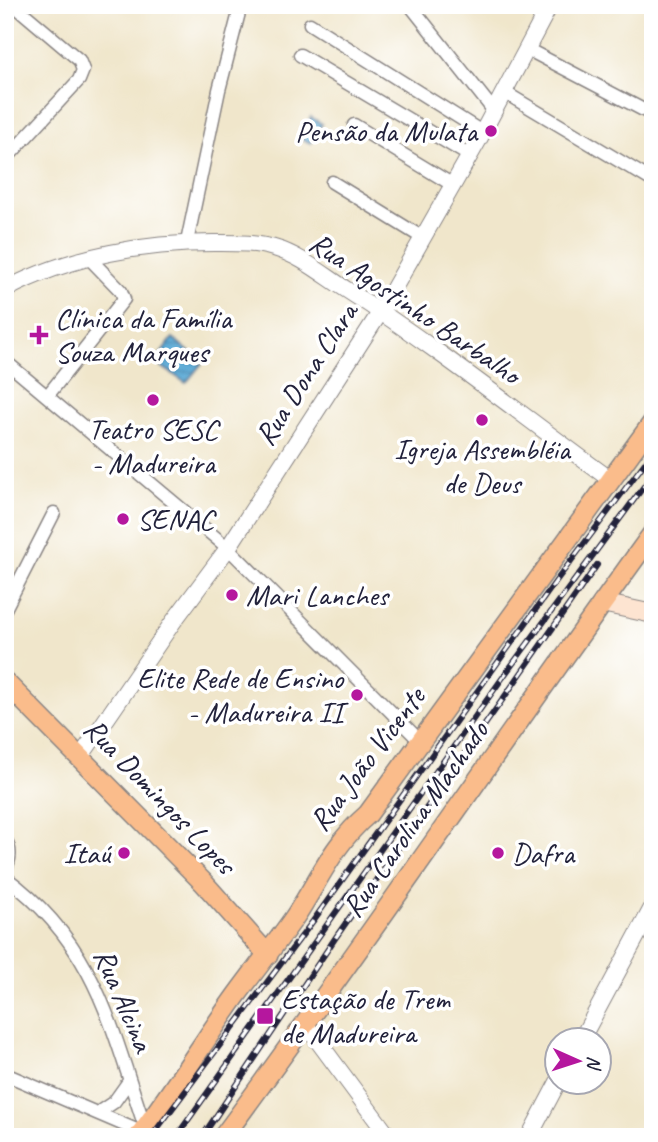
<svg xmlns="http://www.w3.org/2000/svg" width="658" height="1142" viewBox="0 0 658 1142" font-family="Caveat,sans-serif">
<defs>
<pattern id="water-rules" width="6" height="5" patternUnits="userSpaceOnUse" patternTransform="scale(1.75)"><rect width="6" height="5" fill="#5caad6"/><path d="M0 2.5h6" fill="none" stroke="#4c8aaf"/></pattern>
</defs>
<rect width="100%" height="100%" fill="#fff"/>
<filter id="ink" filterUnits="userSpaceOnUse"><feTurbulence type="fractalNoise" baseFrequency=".0143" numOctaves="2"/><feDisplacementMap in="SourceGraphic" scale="14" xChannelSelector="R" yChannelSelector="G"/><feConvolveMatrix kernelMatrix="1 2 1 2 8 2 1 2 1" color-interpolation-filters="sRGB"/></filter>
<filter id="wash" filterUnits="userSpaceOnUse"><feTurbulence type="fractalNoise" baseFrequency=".00686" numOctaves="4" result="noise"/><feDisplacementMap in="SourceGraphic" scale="28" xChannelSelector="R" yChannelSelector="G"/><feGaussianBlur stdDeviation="1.57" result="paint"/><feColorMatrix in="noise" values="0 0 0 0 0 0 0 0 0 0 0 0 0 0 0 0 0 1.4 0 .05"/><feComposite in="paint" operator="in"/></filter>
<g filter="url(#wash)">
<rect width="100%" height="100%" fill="#f0e6cb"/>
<path fill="url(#water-rules)" stroke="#3f6688" stroke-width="2" d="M 311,117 L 322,124 L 311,143 L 300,138 Z
M 173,338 L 202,363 L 186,383 L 155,362 Z"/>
</g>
<g filter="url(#ink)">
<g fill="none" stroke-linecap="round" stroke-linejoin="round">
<defs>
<path id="minor" d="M 410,5 L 494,111
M 310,24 L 482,132
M 527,49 L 653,115
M 300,55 L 470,156
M 504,92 L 653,181
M 354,125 L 453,185
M 5,160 L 79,80 L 83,70 L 79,60 L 14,5
M 332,182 L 423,238
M 187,242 L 219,90 L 241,5
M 5,361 L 228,548 L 421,742
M 48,395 L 124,299 L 121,291 L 89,258
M 5,609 L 54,513
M 5,839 C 12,850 10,860 5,871
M 5,877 C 96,944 111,1027 145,1127
M 5,1074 L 141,1132
M 99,1112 L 114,1102 L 129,1081"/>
<path id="tertiary" d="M 5,290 C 70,255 148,242 221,243 C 239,243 257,243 274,248 C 300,255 325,276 347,290 C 438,348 524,417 611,480
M 81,756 L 173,622 L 228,548 L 381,311 L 478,141 L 550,5
M 306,1025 L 389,1137
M 581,1040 L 653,906
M 529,1137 L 558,1082"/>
<path id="secondary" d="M 602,603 L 653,614"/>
<path id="primary" d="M 5,682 L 203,882 L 268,955
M 138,1137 C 173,1092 203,1042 236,996 C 255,970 275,945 294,918 C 319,881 332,845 368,814 L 653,422
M 223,1137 C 370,938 508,733 653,533"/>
</defs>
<use href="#minor" stroke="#898483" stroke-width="15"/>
<use href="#tertiary" stroke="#898483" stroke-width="18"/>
<use href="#secondary" stroke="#898483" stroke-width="20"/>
<use href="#primary" stroke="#898483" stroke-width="22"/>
<use href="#minor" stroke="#fff" stroke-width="12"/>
<use href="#tertiary" stroke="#fff" stroke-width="16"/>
<use href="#secondary" stroke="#fde4d1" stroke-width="18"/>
<use href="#primary" stroke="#fabc8b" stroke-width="19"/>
<defs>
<path id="rail" d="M 151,1137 L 313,921 L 556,581 L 653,452
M 176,1137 L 506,673 L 653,474
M 202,1137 L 336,937 L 597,565"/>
</defs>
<use href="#rail" stroke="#22223b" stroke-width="6"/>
<use href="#rail" stroke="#fff" stroke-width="3.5" stroke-dasharray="10" stroke-linecap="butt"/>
</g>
</g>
<g fill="#b5179e" stroke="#fff" stroke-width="2.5">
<circle cx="491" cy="131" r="7"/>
<path d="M35.5 324.5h7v7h7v7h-7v7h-7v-7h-7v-7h7z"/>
<circle cx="153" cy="400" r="7"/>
<circle cx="482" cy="420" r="7"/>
<circle cx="123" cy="519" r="7"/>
<circle cx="232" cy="595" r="7"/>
<circle cx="357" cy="695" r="7"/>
<circle cx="124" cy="853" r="7"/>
<circle cx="498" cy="853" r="7"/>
<rect x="256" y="1007" width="18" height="18" rx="3.5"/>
</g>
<g text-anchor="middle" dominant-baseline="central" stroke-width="7" stroke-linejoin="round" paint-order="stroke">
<g font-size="30" fill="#22223b" stroke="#fff" text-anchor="start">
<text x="477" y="131" text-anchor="end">Pensão da Mulata</text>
<text x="55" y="318">Clínica da Família<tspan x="55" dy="34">Souza Marques</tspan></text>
<text x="153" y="429" text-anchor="middle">Teatro SESC<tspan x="153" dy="34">- Madureira</tspan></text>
<text x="482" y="449" text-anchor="middle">Igreja Assembléia<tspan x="482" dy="34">de Deus</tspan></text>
<text x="137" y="519">SENAC</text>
<text x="246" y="595">Mari Lanches</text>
<text x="343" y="678" text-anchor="end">Elite Rede de Ensino<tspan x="343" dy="34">- Madureira II</tspan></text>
<text x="110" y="853" text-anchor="end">Itaú</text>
<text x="512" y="853">Dafra</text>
<text x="281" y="999">Estação de Trem<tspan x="281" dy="34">de Madureira</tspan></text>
</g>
<g font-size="30" fill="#22223b" stroke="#fff">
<text transform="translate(415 308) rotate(34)">Rua Agostinho Barbalho</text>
<text transform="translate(306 374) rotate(-57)">Rua Dona Clara</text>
<text transform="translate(367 759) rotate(-53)">Rua João Vicente</text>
<text transform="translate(160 796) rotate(46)">Rua Domingos Lopes</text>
<text transform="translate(415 819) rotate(-55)">Rua Carolina Machado</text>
<text transform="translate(124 1000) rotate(67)">Rua Alcina</text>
</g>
</g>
<rect width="658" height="1142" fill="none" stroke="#fff" stroke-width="28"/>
<g transform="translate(578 1061) rotate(93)"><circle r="33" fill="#ffffff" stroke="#a7a7b1" stroke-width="2"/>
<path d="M0-5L12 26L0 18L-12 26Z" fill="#b5179e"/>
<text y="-10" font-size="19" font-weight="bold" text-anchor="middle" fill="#22223b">N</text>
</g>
</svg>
